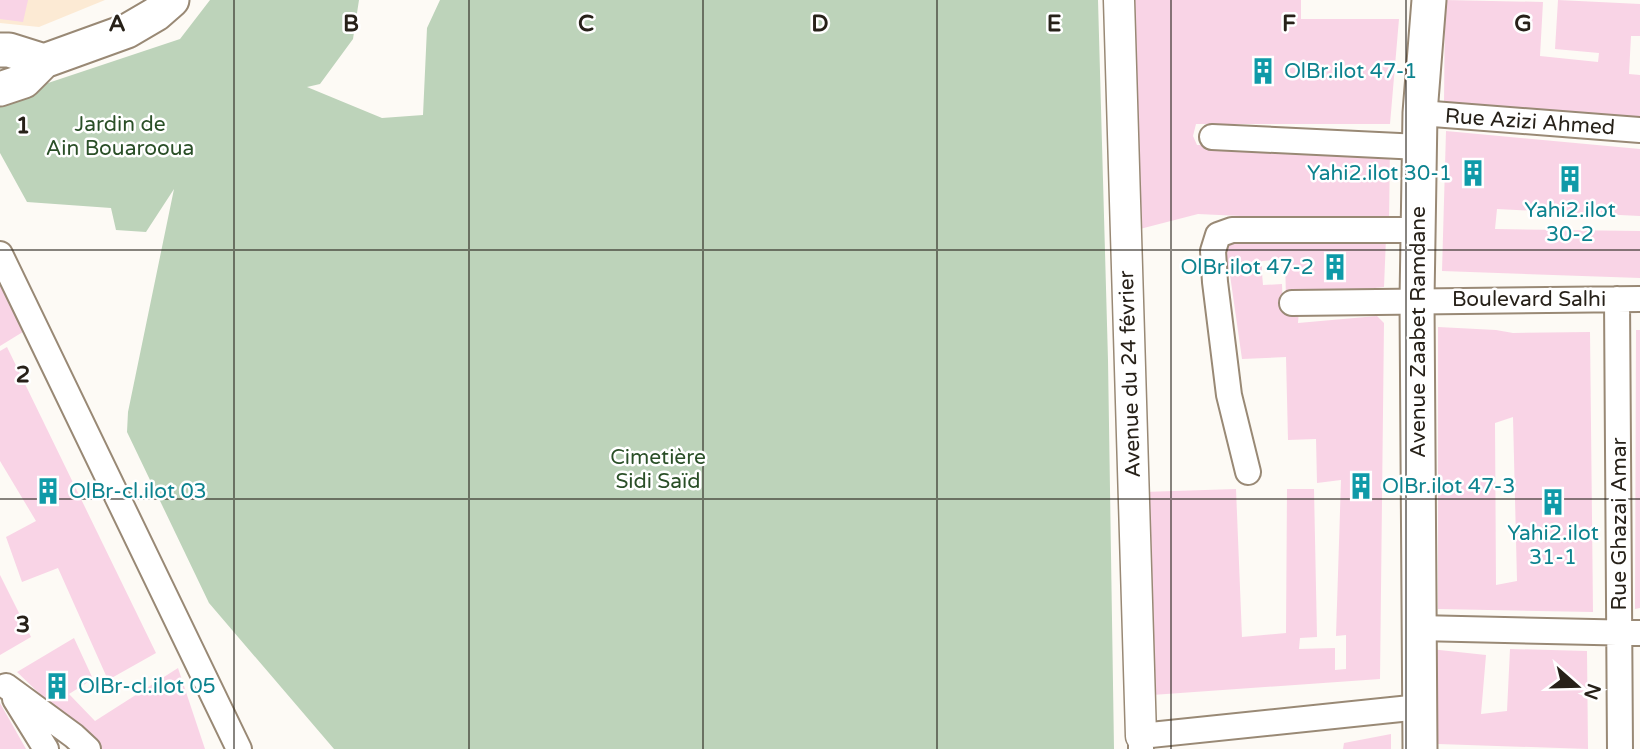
<svg xmlns="http://www.w3.org/2000/svg" width="1640" height="749" viewBox="0 0 1640 749" font-family="'Varela Round',sans-serif">
<rect width="100%" height="100%" fill="#fdfaf5"/>
<path fill="#fcead4" d="M 0,0 L 105,0 L 39,27 L 0,23 Z"/>
<path fill="#bdd3ba" d="M 210,0 L 359,0 L 353,39 L 320,84 L 307,87 L 382,118 L 423,115 L 427,28 L 440,0 L 1098,0 L 1108,360 L 1114,749 L 334,749 L 209,603 L 127,432 L 128,412 L 174,189 L 146,232 L 116,230 L 111,208 L 27,202 L 0,153 L 0,99 L 180,39 Z"/>
<path fill="#f9d4e6" fill-rule="evenodd" d="M 0,0 L 28,0 L 23,22 L 0,19 Z
M 1131,0 L 1301,0 L 1301,19 L 1399,19 L 1390,124 L 1196,124 L 1193,136 L 1197,145 L 1390,146 L 1389,223 L 1198,214 L 1136,230 Z
M 1445,0 L 1543,2 L 1540,56 L 1598,62 L 1599,53 L 1555,49 L 1558,0 L 1640,4 L 1640,36 L 1631,36 L 1629,74 L 1640,75 L 1640,118 L 1444,102 Z
M 1446,131 L 1640,149 L 1640,216 L 1497,209 L 1495,229 L 1640,231 L 1640,278 L 1442,271 Z
M 1219,238 L 1386,238 L 1384,287 L 1286,298 L 1285,259 L 1262,261 L 1262,273 L 1263,285 L 1282,284 L 1283,311 L 1299,309 L 1298,323 L 1377,316 L 1384,323 L 1380,679 L 1152,695 L 1143,492 L 1236,489 L 1242,637 L 1286,633 L 1287,489 L 1314,489 L 1317,637 L 1300,638 L 1299,649 L 1335,648 L 1335,670 L 1346,669 L 1346,635 L 1336,636 L 1341,480 L 1317,483 L 1316,439 L 1288,440 L 1286,357 L 1242,359 L 1230,275 Z
M 0,286 L 26,330 L 0,346 Z
M 1438,327 L 1496,330 L 1513,333 L 1590,332 L 1593,612 L 1438,609 ZM 1513,417 L 1517,581 L 1496,585 L 1495,423 Z
M 1636,330 L 1640,330 L 1640,608 L 1635,609 Z
M 7,347 L 156,653 L 108,680 L 58,568 L 22,582 L 6,537 L 36,521 L 0,461 L 0,351 Z
M 0,575 L 31,637 L 0,655 Z
M 74,638 L 93,679 L 69,694 L 95,721 L 178,668 L 205,749 L 97,749 L 17,672 Z
M 1430,649 L 1486,655 L 1481,714 L 1507,711 L 1510,649 L 1587,651 L 1588,749 L 1438,744 Z
M 0,703 L 26,749 L 0,749 Z
M 1391,734 L 1391,749 L 1343,749 L 1344,743 Z"/>
<g fill="none" stroke-linecap="round" stroke-linejoin="round">
<defs>
<path id="minor" d="M 1420,113 L 1640,130
M 1212,137 L 1420,147
M 0,254 L 239,749
M 1617,299 L 1620,749
M 1292,303 L 1640,299
M 1248,472 L 1229,395 L 1215,282 L 1213,251 L 1218,235 L 1232,230 L 1419,230
M 1418,628 L 1640,633
M 6,686 L 74,736 L 88,749
M 15,699 L 46,749
M 1141,749 L 1141,736 L 1420,707"/>
<path id="tertiary" d="M 1119,0 L 1141,736"/>
<path id="secondary" d="M 0,50 L 9,50 L 44,61
M 0,89 L 24,81 L 44,61 L 127,31 L 156,14 L 172,0
M 1420,749 L 1417,300 L 1420,113 L 1429,0"/>
</defs>
<use href="#minor" stroke="#998975" stroke-width="28"/>
<use href="#tertiary" stroke="#998975" stroke-width="33"/>
<use href="#secondary" stroke="#998975" stroke-width="37"/>
<use href="#minor" stroke="#fff" stroke-width="24"/>
<use href="#tertiary" stroke="#fff" stroke-width="30"/>
<use href="#secondary" stroke="#fff" stroke-width="33"/>
</g>
<path fill="none" stroke="#272119" stroke-width="2" stroke-opacity="0.55" d="M 234,0 L 234,749M 469,0 L 469,749M 703,0 L 703,749M 937,0 L 937,749M 1171,0 L 1171,749M 1406,0 L 1406,749M 0,250 L 1640,250M 0,499 L 1640,499"/>
<defs>
<symbol id="building-bare" viewBox="-9 -9 18 18"><path d="M-4-6H4V6H1V3H-1V6H-4ZM-2.5-4.3h1.7v1.8h-1.7ZM.8-4.3h1.7v1.8H.8ZM-2.5-1h1.7V.8h-1.7ZM.8-1h1.7V.8H.8Z" fill="#0f9aa8" stroke="#fff" stroke-width="2.5" paint-order="stroke"/></symbol>
</defs>
<g fill-rule="evenodd">
<use href="#building-bare" x="1244" y="52" width="38" height="38"/>
<use href="#building-bare" x="1454" y="154" width="38" height="38"/>
<use href="#building-bare" x="1551" y="160" width="38" height="38"/>
<use href="#building-bare" x="1316" y="248" width="38" height="38"/>
<use href="#building-bare" x="1342" y="467" width="38" height="38"/>
<use href="#building-bare" x="29" y="472" width="38" height="38"/>
<use href="#building-bare" x="1534" y="483" width="38" height="38"/>
<use href="#building-bare" x="38" y="667" width="38" height="38"/>
</g>
<g text-anchor="middle" dominant-baseline="central" stroke-width="5" stroke-linejoin="round" paint-order="stroke">
<g font-size="21" fill="#0d838f" stroke="#fff" text-anchor="start">
<text x="1284" y="71">OlBr.ilot 47-1</text>
<text x="1452" y="173" text-anchor="end">Yahi2.ilot 30-1</text>
<text x="1570" y="210" text-anchor="middle">Yahi2.ilot<tspan x="1570" dy="24">30-2</tspan></text>
<text x="1314" y="267" text-anchor="end">OlBr.ilot 47-2</text>
<text x="1382" y="486">OlBr.ilot 47-3</text>
<text x="69" y="491">OlBr-cl.ilot 03</text>
<text x="1553" y="533" text-anchor="middle">Yahi2.ilot<tspan x="1553" dy="24">31-1</tspan></text>
<text x="78" y="686">OlBr-cl.ilot 05</text>
</g>
<g font-size="21" fill="#272119" stroke="#fff">
<text transform="translate(1530 122) rotate(4)">Rue Azizi Ahmed</text>
<text x="1529" y="299">Boulevard Salhi</text>
<text transform="translate(1418 332) rotate(-90)">Avenue Zaabet Ramdane</text>
<text transform="translate(1130 374) rotate(-92)">Avenue du 24 février</text>
<text transform="translate(1619 524) rotate(-90)">Rue Ghazai Amar</text>
</g>
<g font-size="21" fill="#2a4f27" stroke="#fff">
<text x="120" y="124">Jardin de<tspan x="120" dy="24">Ain Bouarooua</tspan></text>
<text x="658" y="457">Cimetière<tspan x="658" dy="24">Sidi Saïd</tspan></text>
</g>
</g>
<g font-size="23" text-anchor="middle" font-weight="bold" fill="#272119" stroke="#fff" stroke-width="5" stroke-linejoin="round" paint-order="stroke">
<text x="117" y="31">A</text>
<text x="351" y="31">B</text>
<text x="586" y="31">C</text>
<text x="820" y="31">D</text>
<text x="1054" y="31">E</text>
<text x="1289" y="31">F</text>
<text x="1523" y="31">G</text>
<text x="23" y="133">1</text>
<text x="23" y="382">2</text>
<text x="23" y="632">3</text>
</g>
<g transform="translate(1577 686) rotate(110)" stroke="#ffffff" stroke-width="5" paint-order="stroke">
<path d="M0-5L12 26L0 18L-12 26Z" fill="#272119"/>
<text y="-10" font-size="19" font-weight="bold" text-anchor="middle" fill="#272119">N</text>
</g>
</svg>
